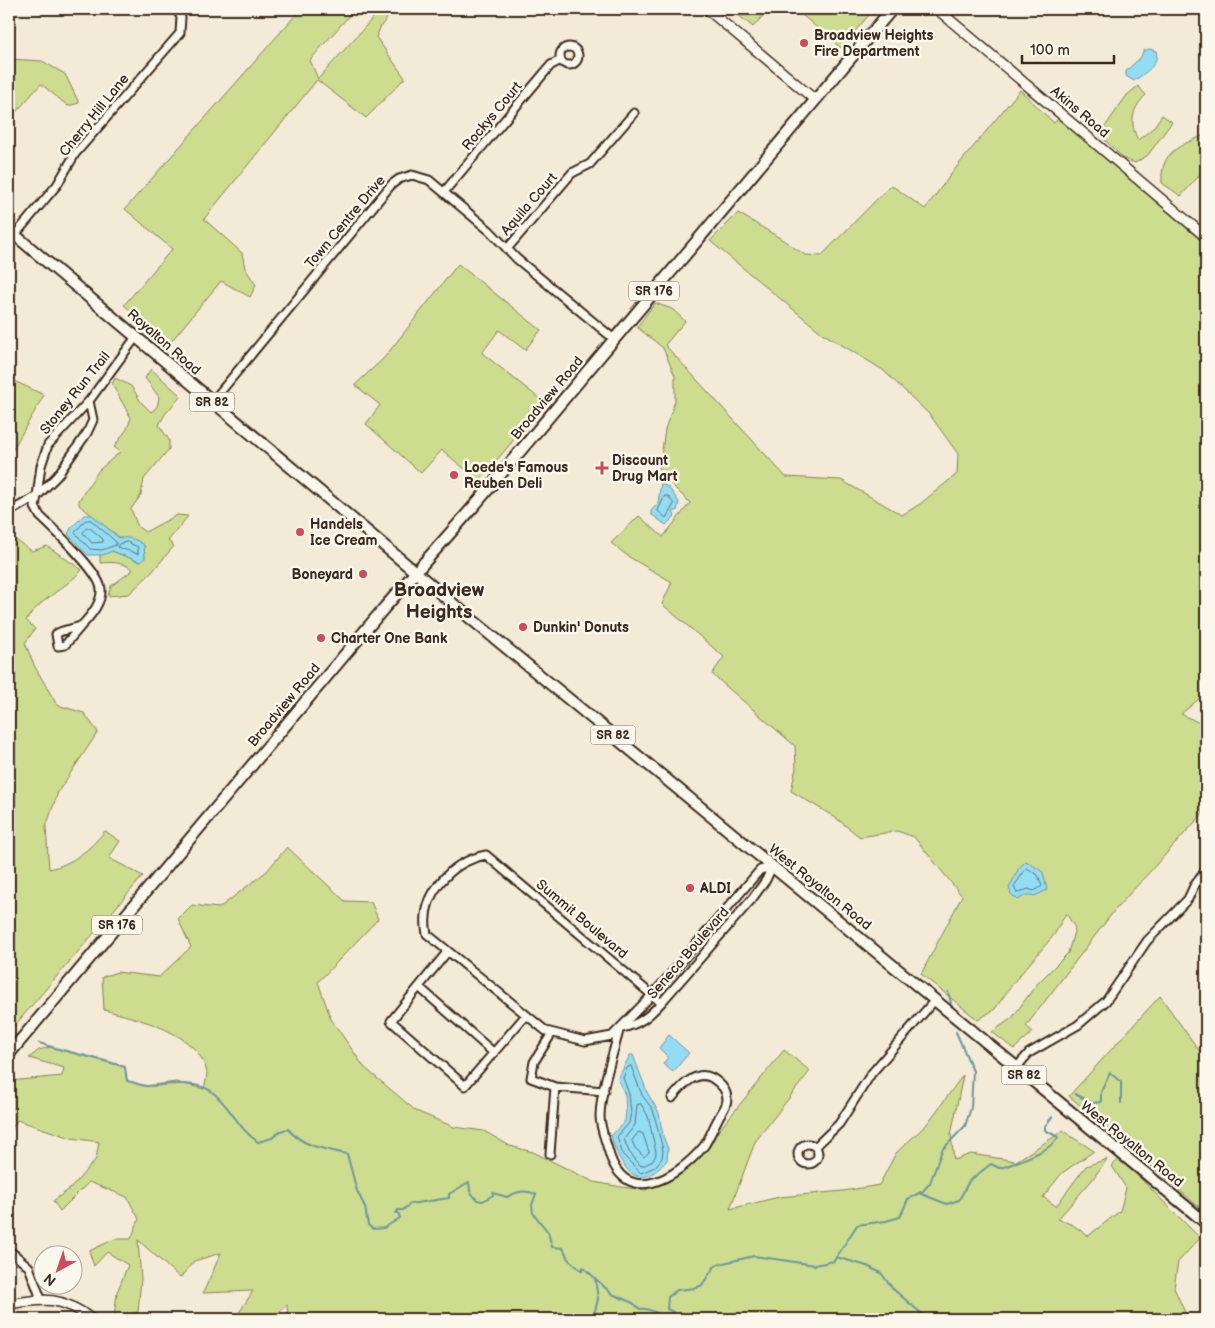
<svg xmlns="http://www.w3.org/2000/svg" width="1215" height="1328" viewBox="0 0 1215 1328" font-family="'Balsamiq Sans',sans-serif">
<rect width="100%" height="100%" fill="#f4ead8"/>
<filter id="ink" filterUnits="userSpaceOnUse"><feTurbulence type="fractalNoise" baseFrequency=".02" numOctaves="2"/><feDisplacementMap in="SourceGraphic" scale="10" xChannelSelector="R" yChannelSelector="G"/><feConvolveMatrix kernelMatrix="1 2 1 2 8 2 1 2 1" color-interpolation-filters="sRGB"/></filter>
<g filter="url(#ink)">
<path fill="#cddc8f" stroke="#848356" d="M 301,9 L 355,9 L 310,60 L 318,79 L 381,9 L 394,9 L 381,26 L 376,37 L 405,78 L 366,118 L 317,80 L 204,219 L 242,253 L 245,268 L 256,285 L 250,297 L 221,281 L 169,344 L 124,305 L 172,249 L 125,209 Z
M 731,9 L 769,9 L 753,27 Z
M 795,9 L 874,9 L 841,48 Z
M 9,59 L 42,61 L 65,74 L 79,103 L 68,106 L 41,84 L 9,120 Z
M 1138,86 L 1146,95 C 1132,108 1129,123 1138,140 L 1153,128 L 1162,115 L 1172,122 L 1148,155 L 1135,163 L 1124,159 L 1101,136 L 1102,131 L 1127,95 Z
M 1020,90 L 1054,123 L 1059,118 L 1206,245 L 1206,693 L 1181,714 L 1206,726 L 1206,810 L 1114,911 L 1026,1026 L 1033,1032 L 1014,1049 L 992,1032 L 1012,1018 L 1036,985 L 1068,953 L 1075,928 L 1066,913 L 1054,935 L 1013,983 L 995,1009 L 978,1020 L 921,974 L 962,896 L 914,837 L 897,831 L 860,837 L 836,818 L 791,791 L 796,768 L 795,746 L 712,674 L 724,657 L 662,604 L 672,582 L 629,557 L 611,543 L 639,516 L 663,537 L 690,503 L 659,472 L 665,429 L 675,401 L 675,376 L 663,348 L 637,327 L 655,303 L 672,309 L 685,321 L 665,345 L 786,477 L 841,480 L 902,515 L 920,504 L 957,474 L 958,454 L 930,415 L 883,370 L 822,333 L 710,241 L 738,213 L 780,238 L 805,255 L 821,256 L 891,185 L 925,209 L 955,169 Z
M 1206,134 L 1206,168 L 1181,196 L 1162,183 C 1160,150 1181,146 1206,134 Z
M 458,264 L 541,330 L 525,350 L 499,330 L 482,353 L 545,403 L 479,481 L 442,450 L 421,473 L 366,424 L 380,405 L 355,385 L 384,358 Z
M 151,369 L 181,396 L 165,414 L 159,425 L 169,440 L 169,449 L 144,479 L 141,495 L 131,509 L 138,527 L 145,532 L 177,515 L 188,516 L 168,541 L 174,546 L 152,572 L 129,594 L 108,596 L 111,586 L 133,570 C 124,562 112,562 100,563 L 100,555 L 112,551 L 140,562 L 145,558 L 144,545 L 120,538 L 79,505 L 79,500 L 99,470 L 120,452 L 114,447 L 127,429 L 131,418 L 112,384 L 115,378 L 131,386 L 141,402 L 151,412 L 157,407 L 159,397 L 145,378 Z
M 12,380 L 44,395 L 9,456 L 9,385 Z
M 9,529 L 13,538 L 32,551 L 47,546 L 82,570 C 65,589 40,599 26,620 L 35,629 L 25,643 L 35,667 L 57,705 L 84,713 L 98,732 L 58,792 L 46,827 L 49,869 C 73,864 89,850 105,831 L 120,841 L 109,858 L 143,876 L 9,1032 Z
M 287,847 L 345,901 L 371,902 L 378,919 L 318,982 L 331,1019 L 364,1067 L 416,1111 L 454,1127 L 484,1131 L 510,1146 L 533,1152 L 594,1182 L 621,1187 L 646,1190 L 694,1161 L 784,1050 L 810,1071 L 755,1142 L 730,1209 L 779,1197 L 843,1191 L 879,1185 L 896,1153 L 927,1124 L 963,1075 L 951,1135 L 954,1160 L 971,1154 L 1016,1161 L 1063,1131 L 1094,1151 L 1062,1173 L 1043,1197 L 1056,1206 L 1086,1166 L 1107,1159 L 1092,1180 L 1058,1219 L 1073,1225 L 1088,1236 L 1120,1211 L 1126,1188 L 1112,1166 L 1120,1158 L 1200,1238 L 1178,1262 L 1174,1288 L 1188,1319 L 288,1319 L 287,1305 L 271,1319 L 235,1319 L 253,1291 L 203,1293 L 221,1253 L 194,1261 L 180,1278 L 138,1240 L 141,1279 L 138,1312 L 114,1317 L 117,1292 L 128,1265 L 107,1252 L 94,1266 L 89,1251 L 115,1239 L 131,1239 L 139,1219 L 127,1197 L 89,1182 L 60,1211 L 53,1201 L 71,1188 L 96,1159 L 99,1142 L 71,1138 L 17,1120 L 9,1134 L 9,1081 L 62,1076 L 64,1068 L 29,1058 L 39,1050 L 50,1047 L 125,1067 L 127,1081 L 145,1086 L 176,1082 L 204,1089 C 205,1084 207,1078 207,1073 C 201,1033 136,1018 104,1010 L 102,977 L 117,972 L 159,977 L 191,947 L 178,919 L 192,905 L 219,908 L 267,871 Z
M 1160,996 L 1206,1060 L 1206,1213 L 1069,1096 Z"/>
<path fill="#93ddf4" stroke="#70959e" d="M 1150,49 L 1156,51 C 1160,65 1144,73 1134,81 L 1126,76 L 1126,71 L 1141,57 L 1143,51 Z
M 661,483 L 669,488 L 679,502 L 677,511 L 673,511 L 675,516 L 666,525 L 651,514 L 651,511 L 658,503 Z
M 84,515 L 92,515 L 119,538 C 129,537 136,539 144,545 L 145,558 L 140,562 L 112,551 L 103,555 L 88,555 L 68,534 L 71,528 Z
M 1026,861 L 1043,872 L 1047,890 L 1034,896 C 1027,893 1024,896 1018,900 L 1011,894 L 1009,888 L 1019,868 Z
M 669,1035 L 689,1053 L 673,1072 L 663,1064 L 668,1057 L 659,1048 Z
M 630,1055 L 633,1055 L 647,1092 L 659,1113 L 663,1136 L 668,1149 L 667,1160 C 638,1195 621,1169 611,1136 L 625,1121 L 626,1112 L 625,1095 L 618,1079 Z"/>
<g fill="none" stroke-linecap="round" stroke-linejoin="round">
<path stroke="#5e7274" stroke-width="1" d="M 665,496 L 668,496 L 674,504 L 666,518 L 658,511 Z
M 86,520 L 91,520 L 116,542 L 116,545 L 102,550 L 90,549 L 75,533 Z
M 87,528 L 90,528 L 103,539 L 103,542 L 92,543 L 83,533 Z
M 127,542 L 138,547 L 138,554 L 117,547 L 119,544 Z
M 1027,868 L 1038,875 L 1042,886 L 1034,891 L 1028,889 L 1017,893 L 1014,887 Z
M 631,1066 L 642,1095 L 653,1110 L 663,1150 L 662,1158 L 655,1167 L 641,1173 L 623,1155 L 617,1137 L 629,1123 L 631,1113 L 629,1094 L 623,1078 L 627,1068 Z
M 641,1104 L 648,1116 L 656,1152 C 656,1160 649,1164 641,1166 L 629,1152 L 624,1139 L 635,1125 L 637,1105 Z
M 639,1132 L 643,1134 L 649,1152 L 644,1157 L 635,1148 L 632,1141 Z"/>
<path stroke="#70959e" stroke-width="2" d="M 948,992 L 951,1003
M 9,1033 L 16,1035
M 39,1043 C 68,1053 96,1057 125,1067 L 127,1081 C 133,1082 140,1085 146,1086 C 164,1086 193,1079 211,1091 C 230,1105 238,1129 258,1142 L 272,1138 L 280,1131 L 288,1129 C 303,1147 325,1149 347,1154 L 357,1191 L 365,1207 L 368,1225 L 373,1229 L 384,1228 L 400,1218 L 398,1212 L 396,1213 L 398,1210 L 403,1210 L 410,1204 L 449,1198 L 449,1194 L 469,1182 L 470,1191 L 477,1200 L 483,1201 L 493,1195 L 493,1193 L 507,1197 C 518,1191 524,1190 536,1194 L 532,1205 L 533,1213 L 548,1232 L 552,1247 L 563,1248 L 569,1260 L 582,1271 L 583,1267 L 612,1294 L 633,1303 L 640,1309 C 652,1307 660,1318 671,1317 L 673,1312 L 667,1309 L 668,1297 L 677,1290 L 696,1288 L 702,1285 L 714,1267 L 719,1264 L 754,1256 L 815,1265 L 834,1261 L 857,1225 L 886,1221 L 900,1217 L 908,1199 L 923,1191 L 930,1183 L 942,1150 L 965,1126 L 971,1108 L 973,1071 L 956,1032
M 1075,1094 L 1093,1103 L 1101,1102 L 1101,1092 L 1110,1073 L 1121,1082 L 1121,1103
M 919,1193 L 947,1204 L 959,1200 L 969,1181 L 991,1164 L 999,1168 L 1007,1166 C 1020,1160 1053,1150 1058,1137 L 1045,1130 L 1045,1126 L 1052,1117
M 836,1257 L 867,1266 L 881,1273 L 893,1289 L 928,1319
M 593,1319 L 598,1299 L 595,1278"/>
<defs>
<path id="minor" d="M560 56a9 9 0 1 1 18 0a9 9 0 1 1-18 0Z
M 444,192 L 551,65 L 561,60
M 9,242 L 57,185 L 75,154 L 180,33 L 181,17 L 176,9
M 507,249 L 572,173 L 590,164 L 634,113
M 212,402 L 391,185 L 399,179 L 412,175 L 429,180 L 490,231 L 517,259 L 614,339
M 9,512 L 37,496 L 41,466 L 48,445 L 89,401 L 136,337
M 82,625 L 65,645 L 58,646 L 56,634 C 64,628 78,630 84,623 C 92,614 102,602 101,589 C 99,571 54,530 40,516 L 35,507 L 37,496 L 57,476 L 87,433 L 93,420 L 89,401
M 448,951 L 391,1021 L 465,1086 L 526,1015
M 419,987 L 494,1053
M 661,1003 L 652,995 L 486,855 C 450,862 419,896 427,934 L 546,1031 L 585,1041 L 612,1036 L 655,992 L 760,870 L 772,867
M 622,1028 C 640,1024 649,1016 661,1003 L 752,899 L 766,880 L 772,867
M 619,1031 C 612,1058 601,1088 600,1116 C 600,1127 605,1139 608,1149 C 623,1209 676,1180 704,1146 C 710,1137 713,1128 718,1119 C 721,1112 727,1107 727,1099 C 727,1090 720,1083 712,1078 C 696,1069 681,1087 672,1098
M 552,1033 L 534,1062 L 531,1078 L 555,1087 L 604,1091
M 1016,1068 L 1029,1053 L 1078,1025 L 1106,1001 L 1147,941 L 1188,899 L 1194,886 L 1206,870
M798 1154a10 10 0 1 1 20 0a10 10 0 1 1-20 0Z
M 815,1147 L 839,1124 L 871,1074 L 934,1001
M 550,1154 L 555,1087
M 9,1250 L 29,1267 L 41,1299"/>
<path id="tertiary" d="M 707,9 L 814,99
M 937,9 L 1206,237
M 9,1304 C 43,1298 63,1296 91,1319"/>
<path id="primary" d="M 9,230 L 464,613 L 1206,1223
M 9,1054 L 385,607 L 474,506 L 892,9"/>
</defs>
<use href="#minor" stroke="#3b2a1e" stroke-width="11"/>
<use href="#tertiary" stroke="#3b2a1e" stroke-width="12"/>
<use href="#primary" stroke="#3b2a1e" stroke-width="14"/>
<use href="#minor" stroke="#fbf7ec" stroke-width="7"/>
<use href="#tertiary" stroke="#fbf7ec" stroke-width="9"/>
<use href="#primary" stroke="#fbf7ec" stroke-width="10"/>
</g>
</g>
<g fill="#d1495b" stroke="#fbf7ec" stroke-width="2">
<circle cx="804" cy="43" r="5"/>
<path d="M599.5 460.5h5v5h5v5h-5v5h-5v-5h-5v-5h5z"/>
<circle cx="454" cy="475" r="5"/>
<circle cx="300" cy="532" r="5"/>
<circle cx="363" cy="574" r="5"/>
<circle cx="523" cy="627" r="5"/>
<circle cx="321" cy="638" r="5"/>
<circle cx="690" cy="888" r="5"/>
</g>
<g text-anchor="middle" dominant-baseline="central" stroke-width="5" stroke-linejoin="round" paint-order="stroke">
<g fill="#fbf7ec" stroke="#75685c" stroke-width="1">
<rect x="629" y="281.5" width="50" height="19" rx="4"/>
<rect x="189.5" y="392.5" width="45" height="19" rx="4"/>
<rect x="590.5" y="725.5" width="45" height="19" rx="4"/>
<rect x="92" y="915.5" width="50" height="19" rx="4"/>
<rect x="1001.5" y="1065.5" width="45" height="19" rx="4"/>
</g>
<g font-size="12" font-weight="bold" fill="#3b2a1e">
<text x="654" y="291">SR 176</text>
<text x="212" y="402">SR 82</text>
<text x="613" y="735">SR 82</text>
<text x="117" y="925">SR 176</text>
<text x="1024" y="1075">SR 82</text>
</g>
<g font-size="14" font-weight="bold" fill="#3b2a1e" stroke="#fbf7ec" text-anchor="start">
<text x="814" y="35">Broadview Heights<tspan x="814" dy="16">Fire Department</tspan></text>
<text x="612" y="460">Discount<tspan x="612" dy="16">Drug Mart</tspan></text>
<text x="464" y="467">Loede's Famous<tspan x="464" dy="16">Reuben Deli</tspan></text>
<text x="310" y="524">Handels<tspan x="310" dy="16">Ice Cream</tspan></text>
<text x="353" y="574" text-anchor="end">Boneyard</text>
<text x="533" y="627">Dunkin' Donuts</text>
<text x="331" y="638">Charter One Bank</text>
<text x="700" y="888">ALDI</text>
</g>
<g font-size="14" fill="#3b2a1e" stroke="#fbf7ec">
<text transform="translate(1080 112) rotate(40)">Akins Road</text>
<text transform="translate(94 115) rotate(-51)">Cherry Hill Lane</text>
<text transform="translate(492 116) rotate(-50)">Rockys Court</text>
<text transform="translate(529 204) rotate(-49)">Aquila Court</text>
<text transform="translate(345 222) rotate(-50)">Town Centre Drive</text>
<text transform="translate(164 342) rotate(41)">Royalton Road</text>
<text transform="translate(75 393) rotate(-51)">Stoney Run Trail</text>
<text transform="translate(547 398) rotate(-50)">Broadview Road</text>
<text transform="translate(284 705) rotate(-50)">Broadview Road</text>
<text transform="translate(820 887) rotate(39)">West Royalton Road</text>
<text transform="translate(582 919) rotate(40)">Summit Boulevard</text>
<text transform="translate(688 953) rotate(-49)">Seneca Boulevard</text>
<text transform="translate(1132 1144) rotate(39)">West Royalton Road</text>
</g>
<g font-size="19" font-weight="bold" fill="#3b2a1e" stroke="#fbf7ec">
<text x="439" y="590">Broadview<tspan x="439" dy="22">Heights</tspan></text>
</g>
</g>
<rect width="1215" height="1328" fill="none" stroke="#fbf7ec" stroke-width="30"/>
<rect x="15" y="15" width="1185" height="1298" fill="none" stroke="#3b2a1e" stroke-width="2" filter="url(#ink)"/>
<g transform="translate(58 1270) rotate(220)"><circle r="24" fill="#fbf7ec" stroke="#aea59a"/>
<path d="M0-4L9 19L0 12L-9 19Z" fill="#d1495b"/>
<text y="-8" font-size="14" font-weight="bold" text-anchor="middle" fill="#3b2a1e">N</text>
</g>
<path d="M1022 55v8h92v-8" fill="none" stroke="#3b2a1e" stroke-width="2.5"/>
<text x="1030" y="55" font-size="15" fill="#3b2a1e" stroke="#fbf7ec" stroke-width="4" paint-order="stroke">100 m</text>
</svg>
